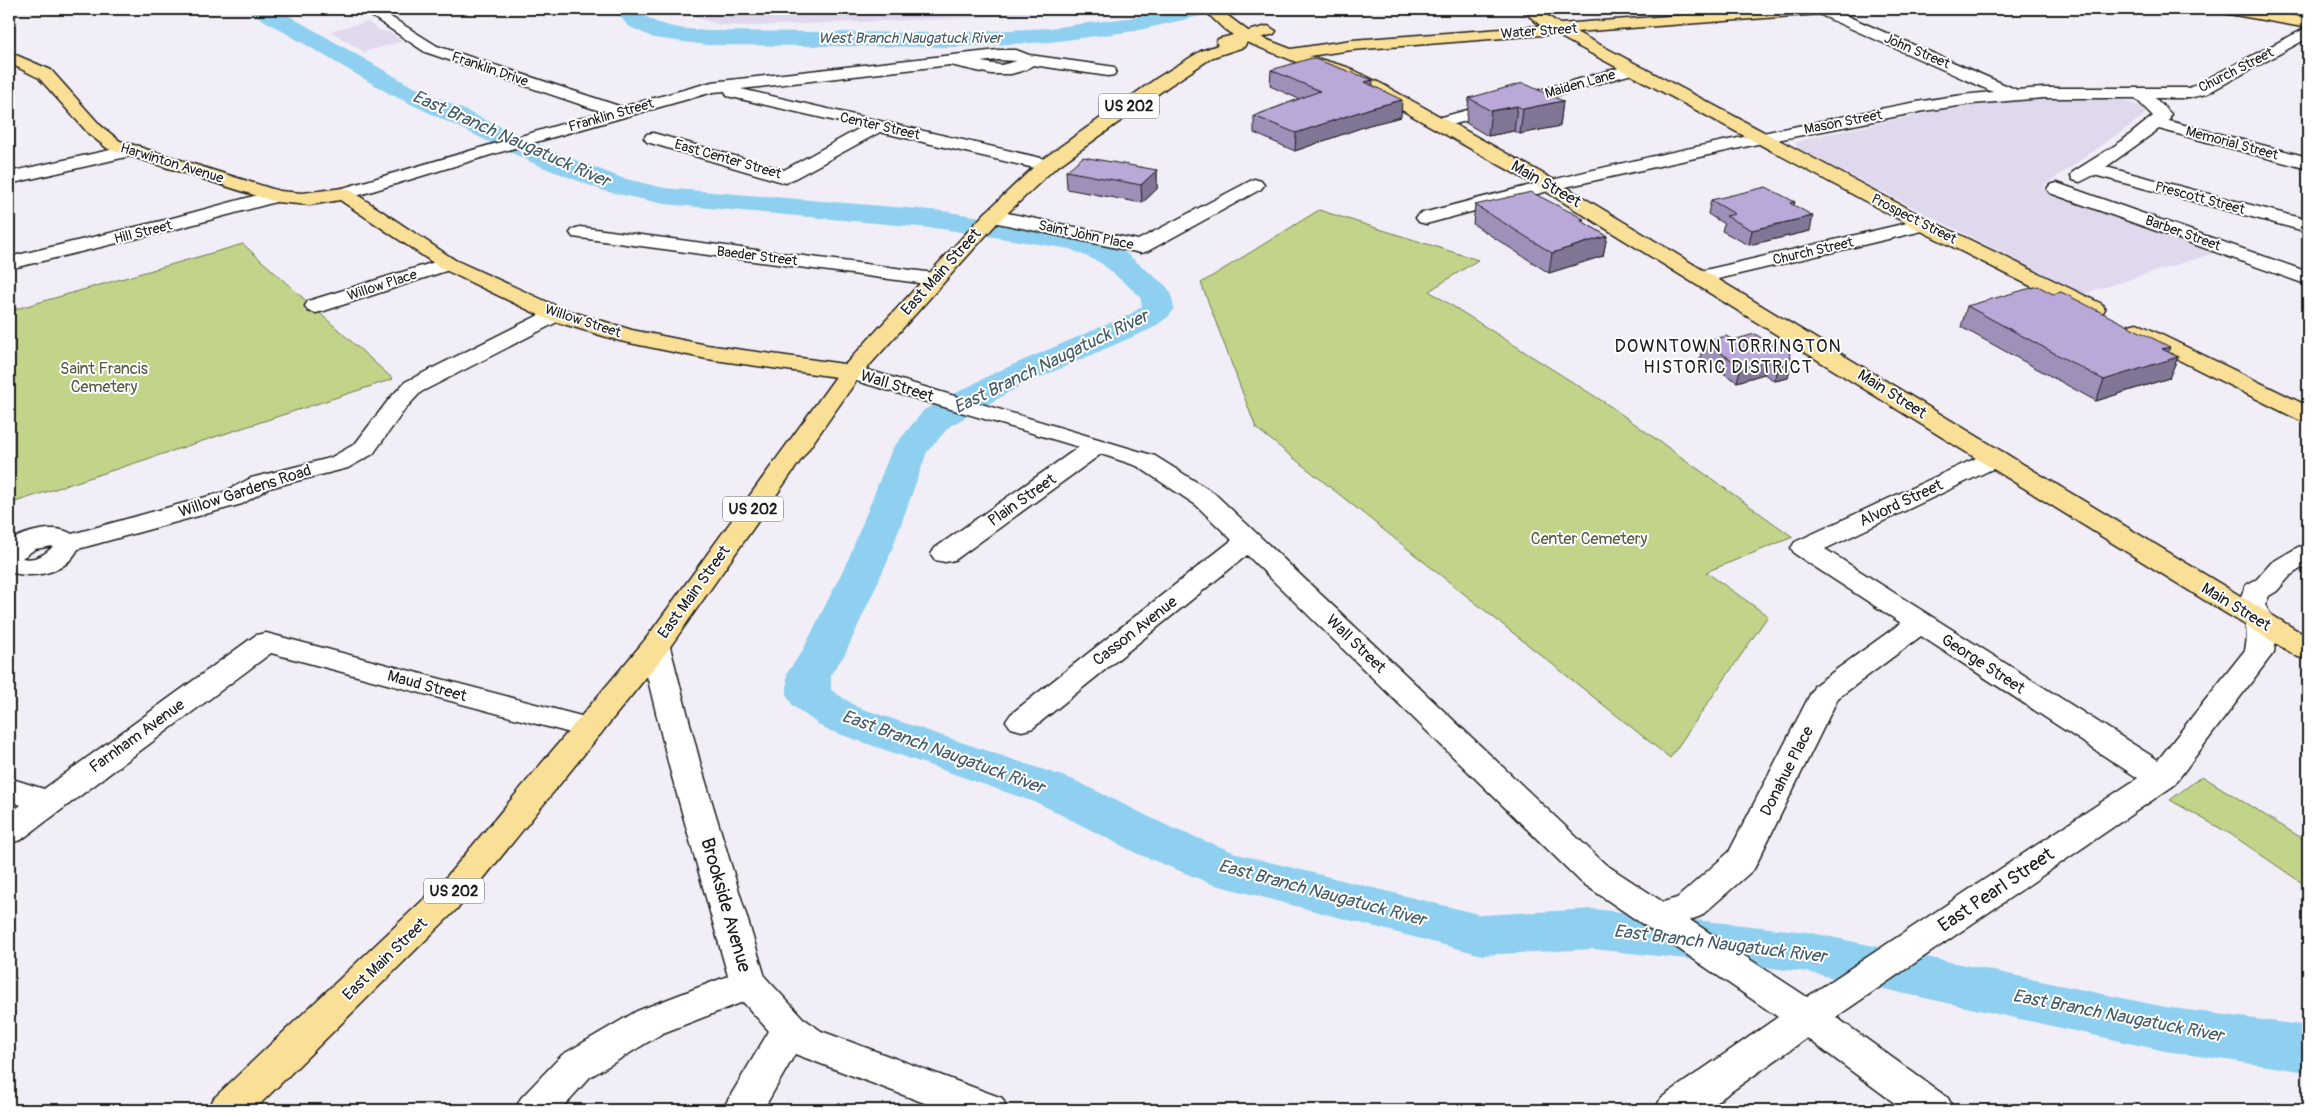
<svg xmlns="http://www.w3.org/2000/svg" width="2317" height="1119" viewBox="0 0 2317 1119" font-family="Pangolin,sans-serif">
<rect width="100%" height="100%" fill="#f1eef7"/>
<filter id="ink" filterUnits="userSpaceOnUse"><feTurbulence type="fractalNoise" baseFrequency=".02" numOctaves="2"/><feDisplacementMap in="SourceGraphic" scale="10" xChannelSelector="R" yChannelSelector="G"/><feConvolveMatrix kernelMatrix="1 2 1 2 8 2 1 2 1" color-interpolation-filters="sRGB"/></filter>
<g filter="url(#ink)">
<path fill="#e0d9ee" d="M 680,9 L 1084,9 L 971,18 L 752,26 L 720,25 L 695,17 Z
M 367,22 L 381,31 L 389,32 L 403,41 L 364,52 L 330,31 Z
M 2084,97 L 2124,100 L 2141,107 L 2145,112 L 2145,115 L 2041,188 L 2221,251 L 2083,294 L 1799,149 L 1796,145 L 1796,142 L 1818,136 L 1946,109 L 2028,99 Z"/>
<path fill="#c1d489" stroke="#6e7852" d="M 1319,210 L 1478,260 L 1429,291 L 1610,406 L 1793,537 L 1706,572 L 1768,616 L 1670,758 L 1256,428 L 1201,283 Z
M 243,244 L 393,379 L 9,504 L 9,311 Z
M 2202,776 L 2308,842 L 2308,887 L 2232,835 L 2170,800 Z"/>
<g fill="none" stroke-linecap="round" stroke-linejoin="round">
<path fill="#8fd0f0" fill-rule="evenodd" d="M 250,9 L 277,9 L 408,84 L 555,152 L 622,178 L 664,188 L 942,211 L 1077,232 L 1123,251 L 1166,286 L 1171,293 L 1174,309 L 1169,316 L 1153,328 L 1018,387 L 950,426 L 927,452 L 888,560 L 845,654 L 831,674 L 831,690 L 857,707 L 1074,780 L 1172,828 L 1241,855 L 1482,915 L 1593,909 L 1807,932 L 2165,1007 L 2308,1026 L 2308,1072 L 2165,1051 L 1807,972 L 1593,949 L 1482,955 L 1212,884 L 1138,854 L 1040,804 L 825,729 L 793,706 L 787,696 L 787,673 L 803,650 L 848,560 L 892,449 L 924,410 L 994,373 L 1131,314 L 1142,306 L 1140,296 L 1101,263 L 1070,249 L 942,229 L 664,204 L 604,191 L 535,164 L 390,94 L 253,14 Z
M 614,9 L 637,9 C 655,28 682,28 707,31 L 954,33 L 1050,28 L 1135,17 L 1173,9 L 1212,9 L 1209,14 L 1135,31 L 1050,42 L 954,47 L 707,45 L 654,38 L 628,26 Z"/>
<defs>
<path id="minor" d="M 361,9 L 378,9 L 437,46 L 622,107 L 712,82 L 998,50 L 1016,50 L 1029,55 L 1108,66 L 1114,67 L 1116,71 L 1114,75 L 1108,76 L 1033,65 L 1025,70 L 1011,74 L 991,74 L 950,65 L 741,89 L 1054,161 L 1056,165 L 1054,169 L 1047,171 L 880,132 L 786,183 L 647,142 L 644,138 L 647,134 L 653,133 L 784,170 L 862,127 L 727,96 L 725,91 L 713,92 L 497,153 L 343,200 L 336,198 L 333,194 L 336,190 L 603,112 L 425,52 ZM 998,60 L 1017,61 L 1001,65 L 981,62 Z
M 1812,9 L 1831,9 L 2017,90 L 2043,88 L 2189,88 L 2308,27 L 2308,38 L 2206,94 L 2189,98 L 2155,98 L 2171,114 L 2169,121 L 2308,157 L 2308,169 L 2159,129 L 2106,167 L 2308,220 L 2308,232 L 2094,175 L 2080,182 L 2073,180 L 2071,176 L 2073,172 L 2122,141 L 2153,116 L 2135,98 L 2043,98 L 1972,104 L 1924,111 L 1762,143 L 1552,190 L 1426,224 L 1419,222 L 1416,218 L 1419,214 C 1546,180 1674,150 1803,125 C 1866,112 1929,97 1993,92 L 1814,12 Z
M 1633,64 L 1639,66 L 1641,69 L 1639,72 L 1441,128 L 1435,127 L 1432,123 L 1435,119 Z
M 133,145 L 139,146 L 142,150 L 139,154 L 9,184 L 9,172 Z
M 1254,179 L 1261,181 L 1264,185 L 1261,189 L 1148,251 L 1141,253 L 993,222 L 986,220 L 983,216 L 986,212 L 993,210 L 1138,240 Z
M 2057,183 L 2308,272 L 2308,285 L 2050,193 L 2047,189 L 2050,185 Z
M 276,190 L 283,192 L 286,196 L 283,200 L 176,229 L 9,269 L 9,257 L 165,220 Z
M 1924,219 L 1931,221 L 1934,225 L 1931,229 L 1701,283 L 1694,281 L 1690,277 L 1694,273 L 1701,271 Z
M 580,227 L 934,273 L 941,275 L 945,279 L 941,283 L 934,285 L 573,237 L 570,233 L 573,229 Z
M 448,258 L 455,260 L 458,264 L 455,268 L 324,311 L 316,313 L 308,311 L 305,306 L 308,301 Z
M 555,307 L 563,309 L 566,314 L 563,319 L 421,392 L 406,408 L 373,454 L 348,468 L 269,488 L 242,504 L 78,549 C 65,574 34,579 9,572 L 9,541 C 25,532 55,523 72,534 L 224,492 L 251,478 L 330,458 L 355,444 L 390,398 L 405,382 ZM 53,546 C 46,555 33,561 22,558 L 35,549 Z
M 851,365 L 1155,456 L 1214,493 L 1605,864 L 1663,902 L 1677,898 L 1729,852 L 1815,685 L 1901,623 L 1795,554 L 1791,548 L 1795,542 L 1987,453 L 1996,450 L 2005,453 L 2009,458 L 2005,463 L 1825,549 L 2158,760 L 2245,650 C 2249,632 2246,621 2237,605 L 2246,585 L 2257,579 L 2271,563 L 2298,547 L 2308,545 L 2308,564 L 2291,575 L 2277,591 L 2269,596 L 2265,605 C 2276,623 2278,631 2274,652 L 2173,786 L 1836,1017 L 1948,1098 L 1954,1110 L 1904,1110 L 1807,1038 L 1705,1110 L 1655,1110 L 1661,1098 L 1778,1017 L 1581,882 L 1247,555 L 1033,728 L 1022,731 L 1011,728 L 1006,721 L 1011,714 L 1232,540 L 1196,505 L 1137,466 L 1101,454 L 955,560 L 945,562 L 935,560 L 931,554 L 935,548 L 1079,447 L 843,377 L 839,372 L 843,367 ZM 1921,636 L 2138,778 L 1807,997 L 1690,920 L 1701,916 L 1754,869 L 1838,698 Z
M 266,633 L 600,721 L 605,728 L 600,735 L 589,738 L 271,653 L 21,840 L 9,843 L 9,814 L 21,805 L 9,801 L 9,778 L 44,789 L 256,635 Z
M 655,638 L 665,640 L 670,647 L 701,766 L 765,977 L 803,1018 L 821,1031 L 1002,1098 L 1008,1110 L 943,1110 L 795,1054 L 763,1110 L 722,1110 L 769,1031 L 743,1002 L 663,1033 L 590,1077 L 560,1110 L 515,1110 L 521,1098 L 562,1055 L 637,1011 L 728,976 L 669,766 L 640,647 L 645,640 Z"/>
<path id="major" d="M 1521,9 L 1537,9 L 1560,24 L 1765,9 L 1828,9 L 1826,12 L 1821,14 L 1576,32 L 1931,221 L 2102,304 L 2105,309 L 2102,314 L 2094,316 L 2086,314 L 1917,229 L 1555,34 L 1352,50 L 1309,56 L 1347,67 L 1380,83 L 1556,181 L 2308,637 L 2308,659 L 2298,657 L 2209,603 L 1542,189 L 1368,91 L 1335,75 L 1314,69 L 1241,40 L 1239,37 L 1247,32 L 1291,49 L 1352,40 L 1541,26 Z
M 2222,9 L 2253,9 L 2308,18 L 2308,28 L 2229,14 L 2224,12 Z
M 9,52 L 51,70 L 101,126 L 120,141 L 279,191 L 302,193 L 343,188 L 350,190 L 455,260 L 563,309 L 632,330 L 707,345 L 851,365 L 859,367 L 863,372 L 859,377 L 851,379 L 707,359 L 620,341 L 547,319 L 441,268 L 340,200 L 310,205 L 276,202 L 108,149 L 89,134 L 39,78 L 9,63 Z
M 2137,323 L 2308,406 L 2308,422 L 2299,420 L 2129,335 L 2126,330 L 2129,325 Z"/>
<path id="highway" d="M 1203,9 L 1219,9 L 1248,31 L 1268,26 L 1276,31 L 1274,34 L 1247,42 L 1244,47 L 1213,57 L 1169,86 L 1054,169 L 998,222 L 859,377 L 665,654 L 467,899 L 254,1110 L 208,1110 L 214,1098 L 443,881 L 645,640 L 843,367 L 984,214 L 1040,161 L 1157,78 L 1201,51 L 1218,45 L 1216,42 L 1218,39 L 1233,35 L 1224,29 Z"/>
</defs>
<use href="#minor" stroke="#1c1c1c" stroke-width="3"/>
<use href="#major" stroke="#1c1c1c" stroke-width="3"/>
<use href="#highway" stroke="#1c1c1c" stroke-width="3"/>
<use href="#minor" fill="#fff" fill-rule="evenodd"/>
<use href="#major" fill="#fadf96" fill-rule="evenodd"/>
<use href="#highway" fill="#fadf96" fill-rule="evenodd"/>
</g>
<path fill="#9f90ba" stroke="#1c1c1c" d="M 1271,70 L 1373,85 L 1401,117 L 1369,125 L 1295,151 L 1254,133 L 1254,116 L 1299,99 L 1270,86 Z
M 1469,98 L 1563,101 L 1560,126 L 1520,134 L 1514,131 L 1488,136 L 1466,123 Z
M 1157,170 L 1157,189 L 1142,203 L 1067,189 L 1066,171 Z
M 1711,200 L 1795,202 L 1794,205 L 1810,231 L 1749,245 L 1722,231 L 1724,224 L 1708,214 Z
M 1475,205 L 1584,219 L 1583,222 L 1607,236 L 1603,256 L 1549,273 L 1473,224 Z
M 1967,306 L 2168,352 L 2178,357 L 2169,378 L 2096,401 L 1961,327 Z
M 1704,342 L 1792,361 L 1788,378 L 1775,381 L 1764,374 L 1737,382 L 1700,358 Z"/>
<path fill="#827697" stroke="#1c1c1c" d="M 1373,80 L 1372,97 L 1365,82 Z
M 1402,100 L 1401,117 L 1369,125 L 1295,151 L 1296,133 L 1371,108 Z
M 1563,101 L 1560,126 L 1520,134 L 1523,109 Z
M 1517,106 L 1514,131 L 1488,136 L 1491,111 Z
M 1157,170 L 1157,189 L 1142,203 L 1141,185 Z
M 1813,216 L 1810,231 L 1749,245 L 1752,230 Z
M 1607,236 L 1603,256 L 1549,273 L 1552,253 Z
M 2170,347 L 2165,361 L 2178,357 L 2169,378 L 2096,401 L 2104,380 L 2162,349 Z
M 1768,358 L 1764,374 L 1737,382 L 1741,366 Z
M 1792,361 L 1788,378 L 1775,381 L 1779,365 Z"/>
<path fill="#b9a8d8" stroke="#1c1c1c" d="M 1312,58 L 1373,80 L 1365,82 L 1402,100 L 1371,108 L 1296,133 L 1254,116 L 1320,91 L 1271,70 Z
M 1523,83 L 1563,101 L 1523,109 L 1517,106 L 1491,111 L 1469,98 Z
M 1083,157 L 1157,170 L 1141,185 L 1066,171 Z
M 1766,187 L 1795,202 L 1790,203 L 1813,216 L 1752,230 L 1726,216 L 1735,214 L 1711,200 Z
M 1531,192 L 1584,219 L 1580,220 L 1607,236 L 1552,253 L 1475,205 Z
M 2038,286 L 2053,294 L 2061,292 L 2170,347 L 2162,349 L 2178,357 L 2104,380 L 1967,306 Z
M 1755,334 L 1773,345 L 1788,349 L 1792,361 L 1779,365 L 1768,358 L 1741,366 L 1704,342 L 1726,336 L 1733,340 Z"/>
</g>
<g text-anchor="middle" dominant-baseline="central" stroke-width="4" stroke-linejoin="round" paint-order="stroke">
<g font-size="14" fill="#1c1c1c" stroke="#fff">
<text transform="translate(1539 31) rotate(-4)">Water Street</text>
<text transform="translate(1917 51) rotate(23)">John Street</text>
<text transform="translate(490 69) rotate(19)">Franklin Drive</text>
<text transform="translate(2236 70) rotate(-27)">Church Street</text>
<text transform="translate(1580 84) rotate(-16)">Maiden Lane</text>
<text transform="translate(611 115) rotate(-16)">Franklin Street</text>
<text transform="translate(1843 122) rotate(-11)">Mason Street</text>
<text transform="translate(880 126) rotate(13)">Center Street</text>
<text transform="translate(2232 143) rotate(15)">Memorial Street</text>
<text transform="translate(728 159) rotate(16)">East Center Street</text>
<text transform="translate(172 163) rotate(17)">Harwinton Avenue</text>
<text transform="translate(2200 198) rotate(15)">Prescott Street</text>
<text transform="translate(1914 219) rotate(27)">Prospect Street</text>
<text transform="translate(143 232) rotate(-14)">Hill Street</text>
<text transform="translate(2183 233) rotate(20)">Barber Street</text>
<text transform="translate(1086 235) rotate(12)">Saint John Place</text>
<text transform="translate(1813 251) rotate(-13)">Church Street</text>
<text transform="translate(757 256) rotate(7)">Baeder Street</text>
<text transform="translate(382 285) rotate(-18)">Willow Place</text>
<text transform="translate(583 321) rotate(18)">Willow Street</text>
</g>
<g font-size="15" font-style="italic" fill="#445b66" stroke="#fff">
<text x="910" y="38">West Branch Naugatuck River</text>
</g>
<g fill="#fff" stroke="#606060" stroke-width="1">
<rect x="1099" y="93.5" width="60" height="25" rx="4"/>
<rect x="723" y="496.5" width="60" height="25" rx="4"/>
<rect x="424" y="878.5" width="60" height="25" rx="4"/>
</g>
<g font-size="15" font-weight="bold" fill="#1c1c1c">
<text x="1129" y="106">US 202</text>
<text x="753" y="509">US 202</text>
<text x="454" y="891">US 202</text>
</g>
<g font-size="16" fill="#1c1c1c" stroke="#fff">
<text transform="translate(1546 184) rotate(30)">Main Street</text>
<text transform="translate(941 272) rotate(-48)">East Main Street</text>
<text transform="translate(897 386) rotate(17)">Wall Street</text>
<text transform="translate(1892 394) rotate(32)">Main Street</text>
<text transform="translate(245 491) rotate(-18)">Willow Gardens Road</text>
<text transform="translate(1022 500) rotate(-35)">Plain Street</text>
<text transform="translate(1901 503) rotate(-25)">Alvord Street</text>
<text transform="translate(694 592) rotate(-54)">East Main Street</text>
<text transform="translate(2236 607) rotate(31)">Main Street</text>
<text transform="translate(1135 631) rotate(-38)">Casson Avenue</text>
<text transform="translate(1356 644) rotate(44)">Wall Street</text>
<text transform="translate(1983 664) rotate(33)">George Street</text>
<text transform="translate(427 686) rotate(15)">Maud Street</text>
<text transform="translate(137 736) rotate(-36)">Farnham Avenue</text>
<text transform="translate(1787 771) rotate(-63)">Donahue Place</text>
<text transform="translate(385 959) rotate(-44)">East Main Street</text>
</g>
<g font-size="16" fill="#565c42" stroke="#fff">
<text x="104" y="369">Saint Francis<tspan x="104" dy="18">Cemetery</tspan></text>
<text x="1589" y="539">Center Cemetery</text>
</g>
<g font-size="18" font-style="italic" fill="#445b66" stroke="#fff">
<text transform="translate(511 139) rotate(24)">East Branch Naugatuck River</text>
<text transform="translate(1051 362) rotate(-26)">East Branch Naugatuck River</text>
<text transform="translate(943 752) rotate(20)">East Branch Naugatuck River</text>
<text transform="translate(1322 893) rotate(15)">East Branch Naugatuck River</text>
<text transform="translate(1720 944) rotate(7)">East Branch Naugatuck River</text>
<text transform="translate(2118 1016) rotate(11)">East Branch Naugatuck River</text>
</g>
<g font-size="18" letter-spacing="1" fill="#1c1c1c" stroke="#fff">
<text x="1728" y="346">DOWNTOWN TORRINGTON<tspan x="1728" dy="21">HISTORIC DISTRICT</tspan></text>
</g>
<g font-size="19" fill="#1c1c1c" stroke="#fff">
<text transform="translate(1996 890) rotate(-34)">East Pearl Street</text>
<text transform="translate(726 905) rotate(74)">Brookside Avenue</text>
</g>
</g>
<rect width="2317" height="1119" fill="none" stroke="#fff" stroke-width="30"/>
<rect x="15" y="15" width="2287" height="1089" fill="none" stroke="#1c1c1c" stroke-width="2" filter="url(#ink)"/>
</svg>
